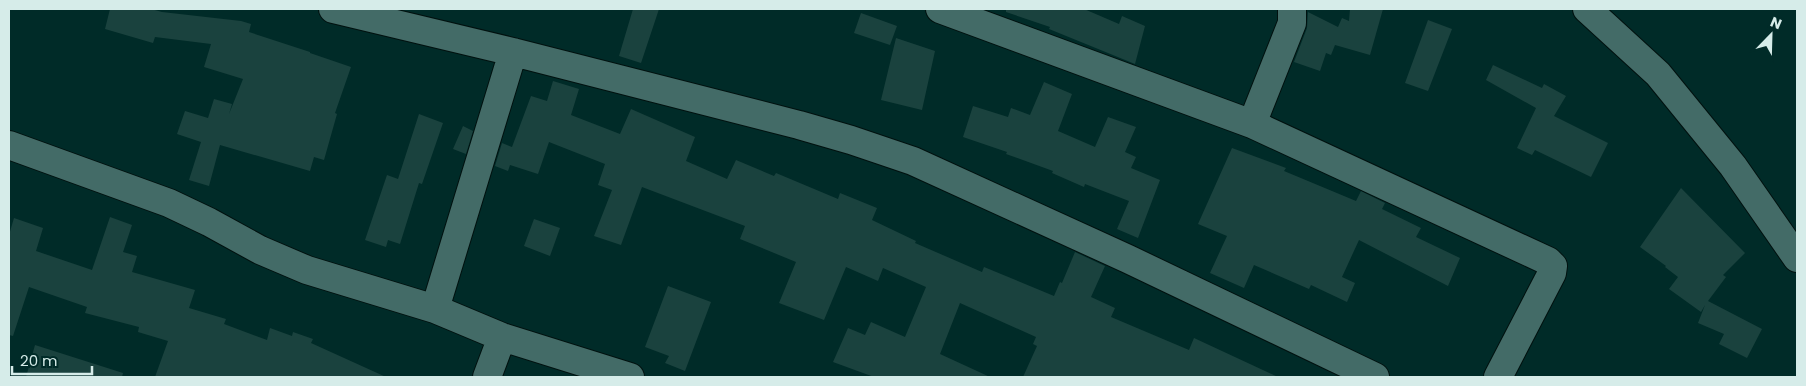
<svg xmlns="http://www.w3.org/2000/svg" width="1806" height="386" viewBox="0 0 1806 386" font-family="Poppins,sans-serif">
<rect width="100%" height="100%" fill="#002b28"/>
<path fill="#1a423e" d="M 110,9 L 151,9 L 162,12 L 241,21 L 251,24 L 249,32 L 310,52 L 310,53 L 351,67 L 335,113 L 337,114 L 324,160 L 314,157 L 310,171 L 220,145 L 209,186 L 189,180 L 201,142 L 177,134 L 185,111 L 208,118 L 214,99 L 232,104 L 229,114 L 243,79 L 204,67 L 211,44 L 155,37 L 153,43 L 105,29 Z
M 633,9 L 659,9 L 641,63 L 619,56 Z
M 1006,9 L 1084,9 L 1119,24 L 1122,16 L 1145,26 L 1135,64 L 1049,29 L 1050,27 L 1006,12 Z
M 1350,9 L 1383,9 L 1370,55 L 1335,45 L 1331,55 L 1326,53 L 1320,71 L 1294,62 L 1307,28 L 1308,12 L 1338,27 L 1342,18 L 1349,21 Z
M 861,13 L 897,26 L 890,45 L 854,33 Z
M 1428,20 L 1452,29 L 1428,91 L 1405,83 Z
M 896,38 L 935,51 L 922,110 L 881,100 Z
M 1493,65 L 1542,88 L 1544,84 L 1566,96 L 1554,116 L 1608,143 L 1591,177 L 1535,150 L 1532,155 L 1517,148 L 1536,108 L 1486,80 Z
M 553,81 L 579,89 L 571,115 L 620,134 L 631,109 L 695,137 L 686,161 L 727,179 L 736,160 L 774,176 L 776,173 L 838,199 L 840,193 L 877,208 L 872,220 L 916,241 L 915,243 L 982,272 L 984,267 L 1054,296 L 1060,282 L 1062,283 L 1075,252 L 1105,266 L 1091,297 L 1115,308 L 1111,317 L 1189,350 L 1194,338 L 1278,377 L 1023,377 L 1037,346 L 1033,344 L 1036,337 L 960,303 L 940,354 L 990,377 L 874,377 L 833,362 L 848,328 L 865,335 L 871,322 L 905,337 L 926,287 L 883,268 L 878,281 L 846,267 L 824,320 L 779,303 L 796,262 L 740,239 L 745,226 L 642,187 L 621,245 L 594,236 L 612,190 L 598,185 L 605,164 L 549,142 L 538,174 L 510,165 L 508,171 L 495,166 L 502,143 L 512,147 L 531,96 L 547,101 Z
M 1044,82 L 1072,94 L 1058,131 L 1095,147 L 1108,117 L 1136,127 L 1125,152 L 1136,157 L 1131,168 L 1160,180 L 1138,238 L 1117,229 L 1129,201 L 1085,184 L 1084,187 L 1052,173 L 1053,171 L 1006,154 L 1007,152 L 963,137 L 973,106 L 1008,117 L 1011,108 L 1030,115 Z
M 419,114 L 443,123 L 422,184 L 419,183 L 400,244 L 388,240 L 386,247 L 365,240 L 387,175 L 398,179 Z
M 463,126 L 473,131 L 466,154 L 453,149 Z
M 1232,148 L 1286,168 L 1284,171 L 1356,201 L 1361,191 L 1385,203 L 1382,209 L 1421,228 L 1416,237 L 1460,258 L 1448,286 L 1359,240 L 1342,277 L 1355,283 L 1347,302 L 1311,285 L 1309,289 L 1254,265 L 1244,288 L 1210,273 L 1227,236 L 1198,224 Z
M 1681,188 L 1745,253 L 1723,275 L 1726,277 L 1708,301 L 1762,329 L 1747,358 L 1719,344 L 1724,334 L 1698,323 L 1705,305 L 1701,312 L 1669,289 L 1678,277 L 1665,267 L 1666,266 L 1640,247 Z
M 110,217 L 132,225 L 123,252 L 137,256 L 132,272 L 195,290 L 189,308 L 226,319 L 224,324 L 267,340 L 270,328 L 292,336 L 293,332 L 313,339 L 311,343 L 386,377 L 155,377 L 168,341 L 138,332 L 139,327 L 85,313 L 87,307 L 29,287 L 13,336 L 9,335 L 9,235 L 14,218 L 43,228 L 36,251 L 92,270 Z
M 534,219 L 560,228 L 550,256 L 524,246 Z
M 668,286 L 711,302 L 685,371 L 665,363 L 669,356 L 645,347 Z
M 35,345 L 123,373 L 122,377 L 26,377 Z"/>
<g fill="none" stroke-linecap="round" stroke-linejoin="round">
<defs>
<path id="minor" d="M 333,9 L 513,52 L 799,125 L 851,140 L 913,161 L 1128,259 L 1375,377
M 940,9 L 1252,124 L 1548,261 L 1553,266 L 1552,273 L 1498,377
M 1587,9 L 1658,74 L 1733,166 L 1797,258
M 1252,124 L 1292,23 L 1292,9
M 9,145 L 169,203 L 209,222 L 260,250 L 307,270 L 435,309 L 502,337 L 630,377
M 435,309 L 513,52
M 487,377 L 502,337"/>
</defs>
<use href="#minor" stroke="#00110f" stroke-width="30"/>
<use href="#minor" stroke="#436b67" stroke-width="28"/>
</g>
<rect width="1806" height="386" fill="none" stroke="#d6ece9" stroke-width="20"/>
<g transform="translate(1771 35) rotate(23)" stroke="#002b28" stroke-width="4" paint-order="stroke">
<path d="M0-4L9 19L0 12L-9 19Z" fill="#d6ece9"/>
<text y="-8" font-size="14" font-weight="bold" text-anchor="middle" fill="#d6ece9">N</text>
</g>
<path d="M12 366v8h80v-8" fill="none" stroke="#d6ece9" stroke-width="2.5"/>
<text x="20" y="366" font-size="15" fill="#d6ece9" stroke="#002b28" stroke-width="4" paint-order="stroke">20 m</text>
</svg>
